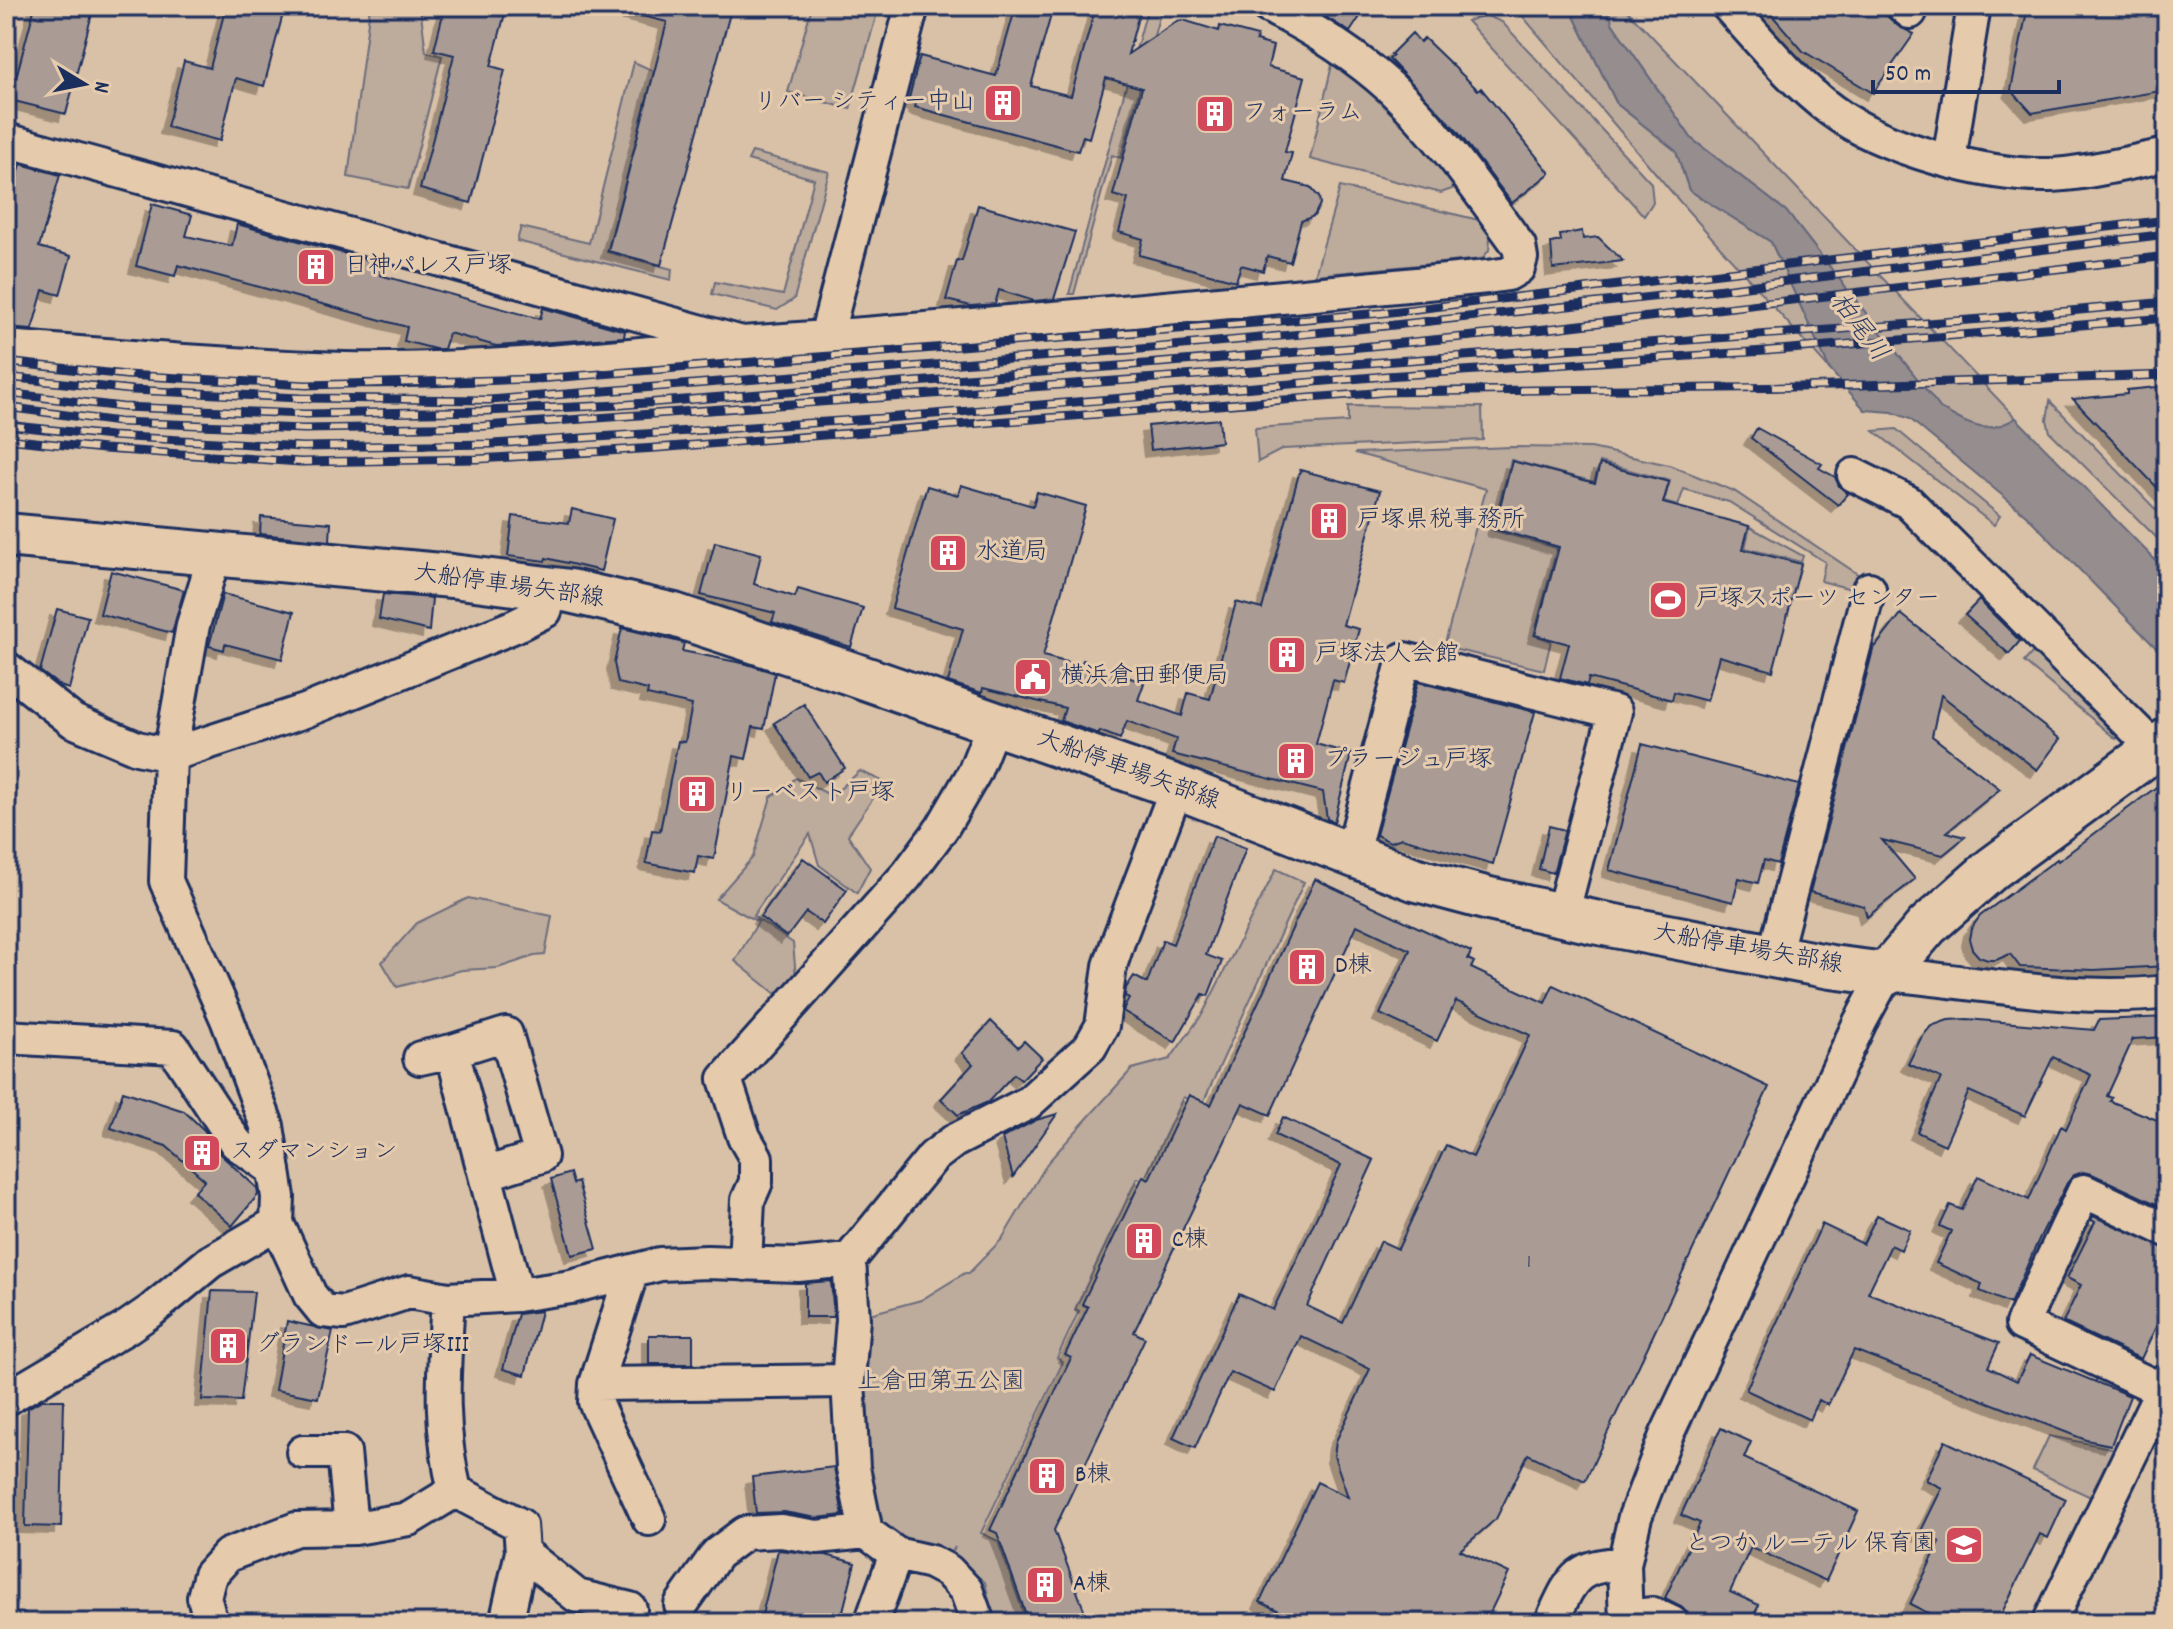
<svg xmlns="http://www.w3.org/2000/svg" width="2173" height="1629" viewBox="0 0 2173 1629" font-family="Dekko,'Klee One',sans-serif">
<defs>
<filter id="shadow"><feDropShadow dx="-7" dy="7" stdDeviation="0" flood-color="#0004"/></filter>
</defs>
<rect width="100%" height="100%" fill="#d9c1a7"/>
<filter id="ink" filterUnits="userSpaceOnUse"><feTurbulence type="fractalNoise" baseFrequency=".0125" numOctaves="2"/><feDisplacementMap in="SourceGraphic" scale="16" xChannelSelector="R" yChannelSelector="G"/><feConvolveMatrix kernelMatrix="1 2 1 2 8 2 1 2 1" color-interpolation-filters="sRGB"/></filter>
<g filter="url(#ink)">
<path fill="#bdab9c" stroke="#6c6d7d" stroke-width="2" d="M 370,6 L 420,6 L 426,52 L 442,56 L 408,189 L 348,177 Z
M 812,6 L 879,6 L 850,109 L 788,92 Z
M 1148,6 L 1162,6 L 1121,158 L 1112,155 L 1074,294 L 1069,294 Z
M 1233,6 L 1253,6 L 1307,32 L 1369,80 L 1421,132 L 1455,179 L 1452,189 L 1441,193 L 1310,159 L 1332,65 L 1317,46 L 1269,27 Z
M 1514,6 L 1569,6 L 1617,104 L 1676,151 L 1689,190 L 1771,242 L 1830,370 L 1681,203 Z
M 1608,6 L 1623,6 L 2016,418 C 1984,437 1970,425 1941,409 L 1786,211 L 1692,139 L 1612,23 Z
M 1485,15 L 1502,22 L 1651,183 L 1653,202 L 1644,216 L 1467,21 Z
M 634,62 L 654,71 L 607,252 L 672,269 L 671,280 L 517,241 L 521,227 L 589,243 Z
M 752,152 L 829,172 L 794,299 L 777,310 L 712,294 L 715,282 L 783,295 L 814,179 L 748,160 Z
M 1340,187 L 1483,221 L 1491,228 L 1489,250 L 1482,259 L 1315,275 Z
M 2050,401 L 2167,521 L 2167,548 L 2050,432 L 2047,420 Z
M 1348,406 L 1482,407 L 1483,440 L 1283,449 L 1258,462 L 1255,428 L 1348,422 Z
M 1896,429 L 2000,516 L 1994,525 L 1874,431 Z
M 1511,447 L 1591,448 L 1669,465 L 1734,491 L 1868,581 L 1866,593 L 1821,581 L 1825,562 L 1729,502 L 1684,489 L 1678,506 L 1664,502 L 1670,481 L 1600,462 L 1594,482 L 1511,460 L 1492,530 L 1557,548 L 1534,635 L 1551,641 L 1544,670 L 1444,647 L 1486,489 L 1355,453 Z
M 1750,527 L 1803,556 L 1801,562 L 1745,548 Z
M 2040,644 L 2124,729 L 2116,739 L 2024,662 Z
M 860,771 L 884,782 L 848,835 L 870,868 L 857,893 L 819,865 L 810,834 L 753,916 L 793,943 L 797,989 L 786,1002 L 735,961 L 758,922 L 716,899 L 753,857 L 771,797 L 796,778 L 832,796 Z
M 1276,869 L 1304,882 L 1202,1105 L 1183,1097 L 1144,1180 L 1137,1178 L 1075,1309 L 1079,1311 L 1057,1358 L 1063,1362 L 981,1533 L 998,1541 L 1027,1623 L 994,1623 L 985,1582 L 951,1556 L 955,1547 L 949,1557 L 899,1542 L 876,1526 L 861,1466 L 862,1316 L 921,1300 L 965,1273 L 969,1273 L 1002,1239 L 1048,1162 L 1132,1069 L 1170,1059 L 1203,1013 Z
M 468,898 L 552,916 L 545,955 L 534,956 L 498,968 L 462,970 L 397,987 L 382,962 L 417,923 Z
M 2049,1436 L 2121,1450 L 2097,1500 L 2033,1470 Z"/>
<path fill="#958d8e" stroke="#64677b" stroke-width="2" d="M 1569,6 L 1608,6 L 1612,23 L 1692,139 L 1786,211 L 1941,409 C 1970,425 1985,437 2016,418 L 2167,572 L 2167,659 L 2026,515 L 1910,419 L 1892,412 L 1865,410 L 1830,370 L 1771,242 L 1689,190 L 1676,151 L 1617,104 Z"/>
<path fill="#aa9c95" stroke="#1b2f5e" stroke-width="2" filter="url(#shadow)" d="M 35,6 L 94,6 L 66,114 L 10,100 Z
M 226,6 L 285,6 L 264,86 L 236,78 L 220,141 L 167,127 L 184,61 L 210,68 Z
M 445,6 L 507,6 L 491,66 L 505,70 L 471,203 L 420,189 L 454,55 L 434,50 Z
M 631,6 L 732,6 L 661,265 L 608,251 L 667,22 L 630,13 Z
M 1016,6 L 1051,15 L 1031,86 L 1071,96 L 1096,6 L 1141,6 L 1128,54 L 1177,21 L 1183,20 L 1219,31 L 1220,26 L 1257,36 L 1256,41 L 1273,46 L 1268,67 L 1305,77 L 1285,152 L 1292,153 L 1285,181 L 1310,187 L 1319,197 L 1320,204 L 1314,216 L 1301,221 L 1290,262 L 1267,256 L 1263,271 L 1241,265 L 1236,281 L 1139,255 L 1143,239 L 1119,232 L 1128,199 L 1113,195 L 1142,88 L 1106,78 L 1089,138 L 1083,136 L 1078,151 L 915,107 L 916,104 L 908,102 L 920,56 L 996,76 Z
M 1308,6 L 1367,6 L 1350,32 Z
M 1764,6 L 1842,6 L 1855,15 L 1862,6 L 1876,6 L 1898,26 L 1914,34 L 1873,93 L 1803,51 Z
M 2028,6 L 2167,6 L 2167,90 L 2032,113 L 2011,90 Z
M 1412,33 L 1420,42 L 1424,38 L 1478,90 L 1481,88 L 1550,173 L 1512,203 L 1457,131 L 1389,59 L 1393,56 L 1391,54 Z
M 21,164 L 60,175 L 39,247 L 71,256 L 60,295 L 43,290 L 32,330 L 6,328 L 6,214 Z
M 152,204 L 192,215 L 186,236 L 232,246 L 237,224 L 383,264 L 380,275 L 540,319 L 543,308 L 625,331 L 624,337 L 496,346 L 449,333 L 444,349 L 435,349 L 404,341 L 407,327 L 178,265 L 175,276 L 136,266 Z
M 978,205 L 1075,232 L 1054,299 L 1034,301 L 999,290 L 995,304 L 971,306 L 946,300 L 957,261 L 962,261 Z
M 1582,231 L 1583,239 L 1598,237 L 1623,261 L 1553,269 L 1551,243 L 1561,241 L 1560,235 Z
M 2167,386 L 2167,498 L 2073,399 L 2127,394 L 2127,390 Z
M 1219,419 L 1221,442 L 1151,450 L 1148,426 Z
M 1757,428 L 1822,464 L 1819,468 L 1835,477 L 1839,486 L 1848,494 L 1838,505 L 1751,438 Z
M 1512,461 L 1595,483 L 1600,464 L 1669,482 L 1663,503 L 1749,526 L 1743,549 L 1801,564 L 1773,671 L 1719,656 L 1707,701 L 1674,692 L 1672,700 L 1589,678 L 1587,685 L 1560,678 L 1569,644 L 1535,635 L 1559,547 L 1494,529 Z
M 1300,470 L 1380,491 L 1343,625 L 1359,629 L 1344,683 L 1333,680 L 1316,744 L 1351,754 L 1334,822 L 1327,819 L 1323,792 L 1172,754 L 1176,739 L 1127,721 L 1120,739 L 1100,731 L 1099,734 L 1061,721 L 1065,708 L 983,688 L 982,693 L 948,682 L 963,629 L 892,608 L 927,486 L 958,495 L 961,485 L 1033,506 L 1037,492 L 1086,506 L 1043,656 L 1081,666 L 1083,660 L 1144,683 L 1138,700 L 1182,716 L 1188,693 L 1210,699 L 1236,602 L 1262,609 Z
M 572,509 L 613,519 L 601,571 L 546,558 L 545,561 L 508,556 L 513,516 L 569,523 Z
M 261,517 L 331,523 L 330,541 L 260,534 Z
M 715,542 L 761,554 L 754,584 L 795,597 L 798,589 L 863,608 L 851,647 L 772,622 L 775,613 L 701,595 Z
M 111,571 L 184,590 L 172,633 L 100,614 Z
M 223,594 L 294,612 L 282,659 L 225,644 L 224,650 L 209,646 Z
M 383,594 L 432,598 L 429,631 L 379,619 Z
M 1979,600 L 2020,641 L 2009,654 L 1965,615 Z
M 57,609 L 88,617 L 69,689 L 60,686 L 40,671 Z
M 1901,614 L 2060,739 L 2037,770 L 1941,695 L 1932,736 L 2000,789 L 1947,832 L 1965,837 L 1943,855 L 1882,840 L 1915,879 L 1867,917 L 1864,906 L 1810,892 L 1873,650 Z
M 622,628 L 684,643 L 682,651 L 747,664 L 775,673 L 764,729 L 753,727 L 746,759 L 734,756 L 714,859 L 698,856 L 695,873 L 646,863 L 652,830 L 660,831 L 678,741 L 685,742 L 692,705 L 647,695 L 648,690 L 618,683 L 614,663 Z
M 1418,682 L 1535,712 L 1493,864 L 1402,838 L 1390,842 L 1376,835 Z
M 804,704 L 845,768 L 824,782 L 818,772 L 808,777 L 774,723 Z
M 1642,744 L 1799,785 L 1778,864 L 1764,860 L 1758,883 L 1739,878 L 1733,902 L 1609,870 Z
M 2167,779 L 2167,966 L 2094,970 L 2020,967 L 2010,954 L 1996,960 L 1988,960 L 1979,957 L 1972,949 L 1969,939 L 1971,929 L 1980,916 L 2057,859 L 2058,861 Z
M 1549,826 L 1565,830 L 1553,873 L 1539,869 Z
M 1214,836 L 1246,848 L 1206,955 L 1222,961 L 1208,996 L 1203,994 L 1175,1042 L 1123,1011 L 1129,998 L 1125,996 L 1126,988 L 1134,976 L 1147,983 L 1163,940 L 1173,944 Z
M 803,858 L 847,890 L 823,924 L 806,912 L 787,937 L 760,917 Z
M 1315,879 L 1471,952 L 1468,959 L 1474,962 L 1471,968 L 1545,1003 L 1553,985 L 1769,1087 L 1585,1481 L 1528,1454 L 1496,1519 L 1460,1550 L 1509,1573 L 1485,1623 L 1305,1623 L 1260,1602 L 1317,1482 L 1348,1497 L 1334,1456 L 1336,1441 L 1370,1369 L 1301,1336 L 1275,1392 L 1230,1372 L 1195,1448 L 1173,1438 L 1239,1294 L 1273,1310 L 1341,1165 L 1275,1135 L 1283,1117 L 1374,1160 L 1307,1306 L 1343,1323 L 1381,1241 L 1398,1249 L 1446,1145 L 1473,1157 L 1530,1035 L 1456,1001 L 1437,1041 L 1380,1014 L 1410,950 L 1357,925 L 1270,1115 L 1243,1103 L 1134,1332 L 1145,1338 L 1054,1530 L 1089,1623 L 1029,1623 L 997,1533 L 990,1530 L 1071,1358 L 1065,1355 L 1088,1307 L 1082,1304 L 1143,1176 L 1149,1179 L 1189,1095 L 1211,1105 Z
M 2167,1017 L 2167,1037 L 2133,1039 L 2107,1096 L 2112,1098 L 2110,1101 L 2167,1124 L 2167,1209 L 2092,1174 L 2083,1172 L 2074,1175 L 2067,1183 L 2040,1237 L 2010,1304 L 1980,1291 L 1982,1284 L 1936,1263 L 1951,1231 L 1940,1226 L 1950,1205 L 1962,1210 L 1978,1176 L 2029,1200 L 2061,1126 L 2066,1129 L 2091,1075 L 2053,1057 L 2025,1116 L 1969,1091 L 1945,1145 L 1917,1132 L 1941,1078 L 1908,1064 L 1921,1038 L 1931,1026 L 1948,1020 L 1967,1019 L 2094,1030 L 2099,1020 Z
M 991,1021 L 1018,1047 L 1024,1041 L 1042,1058 L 1021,1080 L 1014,1074 L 988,1102 L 958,1115 L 941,1099 L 973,1064 L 962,1053 Z
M 123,1091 L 184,1111 L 204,1130 L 220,1154 L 257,1188 L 258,1195 L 232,1226 L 194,1192 L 205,1180 L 166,1146 L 111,1128 Z
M 1057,1114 L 1013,1177 L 1002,1138 L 1036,1120 Z
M 570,1173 L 573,1184 L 578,1182 L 597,1249 L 572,1255 L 551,1179 Z
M 1877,1215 L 1910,1230 L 1901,1250 L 1891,1245 L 1868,1293 L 1999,1343 L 1988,1367 L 2017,1381 L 2030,1355 L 2130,1396 L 2111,1445 L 2086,1440 L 1854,1350 L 1828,1405 L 1819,1400 L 1810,1420 L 1746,1390 L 1822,1224 L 1863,1244 Z
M 2093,1216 L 2167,1249 L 2167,1324 L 2159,1320 L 2141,1359 L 2063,1322 L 2081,1285 L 2067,1278 L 2095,1222 L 2091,1220 Z
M 831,1281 L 834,1317 L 805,1317 L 805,1283 Z
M 212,1291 L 254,1292 L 241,1401 L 202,1400 Z
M 541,1311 L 525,1375 L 503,1369 L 518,1314 Z
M 287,1321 L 333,1331 L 318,1398 L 275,1390 Z
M 649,1335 L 693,1335 L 693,1364 L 649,1364 Z
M 42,1400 L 64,1400 L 61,1527 L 25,1526 L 28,1408 Z
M 1721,1428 L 1751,1442 L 1744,1458 L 1858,1511 L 1826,1581 L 1751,1547 L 1730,1592 L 1759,1605 L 1750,1623 L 1698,1623 L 1690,1619 L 1681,1606 L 1665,1598 L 1700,1523 L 1681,1515 Z
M 1945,1441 L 2066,1499 L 2048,1538 L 2040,1534 L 1997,1623 L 1948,1623 L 1910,1604 L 1940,1542 L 1920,1533 L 1942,1488 L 1926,1480 Z
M 834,1467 L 843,1515 L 817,1518 L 784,1512 L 756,1513 L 752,1477 Z
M 778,1550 L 826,1555 L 855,1563 L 840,1623 L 760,1623 Z"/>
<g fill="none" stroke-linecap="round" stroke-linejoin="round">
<defs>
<path id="minor" d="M 1728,6 C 1761,42 1792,81 1831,110 C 1883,149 1988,177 2052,175 C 2090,173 2130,162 2167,155
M 1903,6 L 1910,12
M 6,140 L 742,343 L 826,337 L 912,6
M 1949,160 L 1974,6
M 826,337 C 1046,320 1267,299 1487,277 L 1508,274 L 1518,268 L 1521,258 L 1519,246 C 1479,191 1440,134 1391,88 C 1355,55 1312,28 1268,6
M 6,347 C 119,356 232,366 345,369 C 472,371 600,359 727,345
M 1854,475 L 1908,502 L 2155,749
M 215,554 L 193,625 L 170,755 L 166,881 L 227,1019 L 267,1126 L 278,1197 L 277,1223 L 310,1295 L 323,1311 L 344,1313 L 409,1292 L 448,1299 L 517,1295 L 571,1287 L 660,1264 L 707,1262 L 798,1265 L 849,1260
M 6,668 L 73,721 L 137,748 L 170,755 L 305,711 L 515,626 L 545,611 L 553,589
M 1351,856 L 1404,659 L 1615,712 L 1562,915
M 1774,956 L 1869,589
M 6,1037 L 173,1047 L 236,1143 L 274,1170
M 452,1051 L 506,1034 L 541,1156 L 485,1174
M 420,1058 L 452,1051 L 517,1295
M 745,1264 L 748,1200 L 756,1182 L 756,1158 L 744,1137 L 725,1079 L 907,875 L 942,828 L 974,773 L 994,723
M 632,1271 L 596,1384 L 848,1381
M 596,1384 L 595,1402 L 649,1519
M 2162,1390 L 2022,1324 L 2084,1191 L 2167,1230
M 6,1399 L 126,1328 L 152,1310 L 210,1262 L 277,1223
M 303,1452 L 344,1452 L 351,1528
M 455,1491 L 520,1525 L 522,1552 L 506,1623
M 522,1552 L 577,1596 L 630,1609 L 626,1623
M 681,1605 L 717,1554 L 745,1533 L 781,1531 L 817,1537 L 866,1532
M 1626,1617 L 1653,1614 L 1672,1623
M 211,1623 L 204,1597 L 210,1575 L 228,1555 L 296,1529 L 355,1528 L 409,1519 L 455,1491 C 438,1421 444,1369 448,1299
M 871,1623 L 896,1554
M 978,1623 L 966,1590 L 948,1571 L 931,1562 L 896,1554 L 866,1532 L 853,1468 L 848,1381 L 853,1319 L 849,1260 L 933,1157 L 954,1141 L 1028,1103 L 1090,1047 L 1102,1026 L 1110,966 L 1120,936 L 1177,787
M 1551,1623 C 1571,1581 1573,1565 1624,1564
M 1626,1623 L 1624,1564 L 1635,1517 L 1666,1436 L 1860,1022 L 1886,974 C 1978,982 2074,1003 2167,992
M 2049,1623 L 2167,1379"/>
<path id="major" d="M 6,535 L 452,576 L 570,591 L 674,615 L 847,672 L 1177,787 L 1414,879 L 1489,899 L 1594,922 L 1831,967 L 1886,974 L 1927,926 L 1993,868 L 2167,740"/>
</defs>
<use href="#minor" stroke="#1b2f5e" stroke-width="38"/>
<use href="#major" stroke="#1b2f5e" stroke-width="48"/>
<use href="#minor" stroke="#e5caac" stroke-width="32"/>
<use href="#major" stroke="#e5caac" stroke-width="42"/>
<defs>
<path id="rail" d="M 6,362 L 126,375 L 306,385 L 537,379 L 1382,313 L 2167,220
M 6,377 L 132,390 L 300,398 L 489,400 L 1140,349 L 1357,329 L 1707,291 L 2167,234
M 1376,392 L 1800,387 L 2167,375
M 6,393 L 122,407 L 305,414 L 485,411 L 620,405 L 1350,348 L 1546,329 L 2167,256
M 6,407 L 119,422 L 304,429 L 484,426 L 1983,319 L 2167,302
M 6,425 L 111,436 L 303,447 L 492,444 L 886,418 L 1386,376 L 1765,351 L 2167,318
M 6,439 L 104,449 L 301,462 L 477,459 L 656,448 L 1387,392"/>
</defs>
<use href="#rail" stroke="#1b2f5e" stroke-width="9"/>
<use href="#rail" stroke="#e5caac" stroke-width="6" stroke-dasharray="18" stroke-linecap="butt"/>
</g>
</g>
<defs>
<symbol id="building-square" viewBox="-11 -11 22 22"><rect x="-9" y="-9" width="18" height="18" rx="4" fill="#d1495b" stroke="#e5caac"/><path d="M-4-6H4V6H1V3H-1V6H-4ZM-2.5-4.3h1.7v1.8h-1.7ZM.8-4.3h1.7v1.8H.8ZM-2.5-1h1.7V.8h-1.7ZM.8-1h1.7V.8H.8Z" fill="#fff"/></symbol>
<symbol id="stadium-square" viewBox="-11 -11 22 22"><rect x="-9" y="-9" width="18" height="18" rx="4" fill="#d1495b" stroke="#e5caac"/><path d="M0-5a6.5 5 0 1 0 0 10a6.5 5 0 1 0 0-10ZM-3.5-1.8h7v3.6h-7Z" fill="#fff"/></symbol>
<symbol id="civic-square" viewBox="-11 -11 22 22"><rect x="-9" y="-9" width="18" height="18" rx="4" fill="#d1495b" stroke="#e5caac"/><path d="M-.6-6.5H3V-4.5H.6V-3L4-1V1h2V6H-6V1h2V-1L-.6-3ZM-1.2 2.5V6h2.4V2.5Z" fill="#fff"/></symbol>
<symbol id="school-square" viewBox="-11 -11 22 22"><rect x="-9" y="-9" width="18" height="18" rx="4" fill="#d1495b" stroke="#e5caac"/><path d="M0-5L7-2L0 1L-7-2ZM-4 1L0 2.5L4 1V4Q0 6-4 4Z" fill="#fff"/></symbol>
</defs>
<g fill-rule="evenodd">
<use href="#building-square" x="981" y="81" width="44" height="44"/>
<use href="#building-square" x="1193" y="92" width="44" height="44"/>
<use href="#building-square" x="294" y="245" width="44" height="44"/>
<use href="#building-square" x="1307" y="499" width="44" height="44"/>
<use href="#building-square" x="926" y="531" width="44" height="44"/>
<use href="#stadium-square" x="1646" y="578" width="44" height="44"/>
<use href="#building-square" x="1265" y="633" width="44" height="44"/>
<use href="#civic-square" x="1011" y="655" width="44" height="44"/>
<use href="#building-square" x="1274" y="739" width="44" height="44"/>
<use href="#building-square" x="675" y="772" width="44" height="44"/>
<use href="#building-square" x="1285" y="945" width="44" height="44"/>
<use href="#building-square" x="180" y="1131" width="44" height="44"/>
<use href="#building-square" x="1122" y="1219" width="44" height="44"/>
<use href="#building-square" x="206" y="1324" width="44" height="44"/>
<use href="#building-square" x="1025" y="1454" width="44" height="44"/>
<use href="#school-square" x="1942" y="1523" width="44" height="44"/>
<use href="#building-square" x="1023" y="1563" width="44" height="44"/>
</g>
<g text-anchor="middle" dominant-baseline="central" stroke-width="6" stroke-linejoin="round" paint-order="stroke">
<g font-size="20" fill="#3f4a6c">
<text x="1529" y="1263">1</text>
</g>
<g font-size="24" fill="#1b2f5e" stroke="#e5caac" text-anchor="start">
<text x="975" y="103" text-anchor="end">リバー シティー中山</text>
<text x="1243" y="114">フォーラム</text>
<text x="344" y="267">日神パレス戸塚</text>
<text x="1357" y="521">戸塚県税事務所</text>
<text x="976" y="553">水道局</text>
<text x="1696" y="600">戸塚スポーツ センター</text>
<text x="1315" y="655">戸塚法人会館</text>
<text x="1061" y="677">横浜倉田郵便局</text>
<text x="1324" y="761">プラージュ戸塚</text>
<text x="725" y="794">リーベスト戸塚</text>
<text x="1335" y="967">D棟</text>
<text x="230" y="1153">スダマンション</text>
<text x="1172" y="1241">C棟</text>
<text x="256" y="1346">グランドール戸塚III</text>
<text x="1075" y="1476">B棟</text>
<text x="1936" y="1545" text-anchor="end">とつか ルーテル 保育園</text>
<text x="1073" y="1585">A棟</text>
</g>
<g font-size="24" fill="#1b2f5e" stroke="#e5caac">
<text transform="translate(509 587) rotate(8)">大船停車場矢部線</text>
<text transform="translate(1128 771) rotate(20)">大船停車場矢部線</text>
<text transform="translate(1748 950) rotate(10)">大船停車場矢部線</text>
</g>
<g font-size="24" fill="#2b3b64" stroke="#e5caac">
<text x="941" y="1383">上倉田第五公園</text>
</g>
<g font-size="26" font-style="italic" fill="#2d3d65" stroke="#e5caac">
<text transform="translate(1858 328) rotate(53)">柏尾川</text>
</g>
</g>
<rect width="2173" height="1629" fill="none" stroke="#e5caac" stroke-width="32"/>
<rect x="16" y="16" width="2141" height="1597" fill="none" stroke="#1b2f5e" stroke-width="3" filter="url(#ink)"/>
<g transform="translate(84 84) rotate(100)" stroke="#e5caac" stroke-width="6" paint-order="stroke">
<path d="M0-6L14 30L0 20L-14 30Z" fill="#1b2f5e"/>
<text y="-12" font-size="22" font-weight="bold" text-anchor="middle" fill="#1b2f5e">N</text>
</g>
<path d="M1873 80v12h186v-12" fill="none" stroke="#1b2f5e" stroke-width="4"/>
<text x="1885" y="80" font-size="24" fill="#1b2f5e" stroke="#e5caac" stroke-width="6" paint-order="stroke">50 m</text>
</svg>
